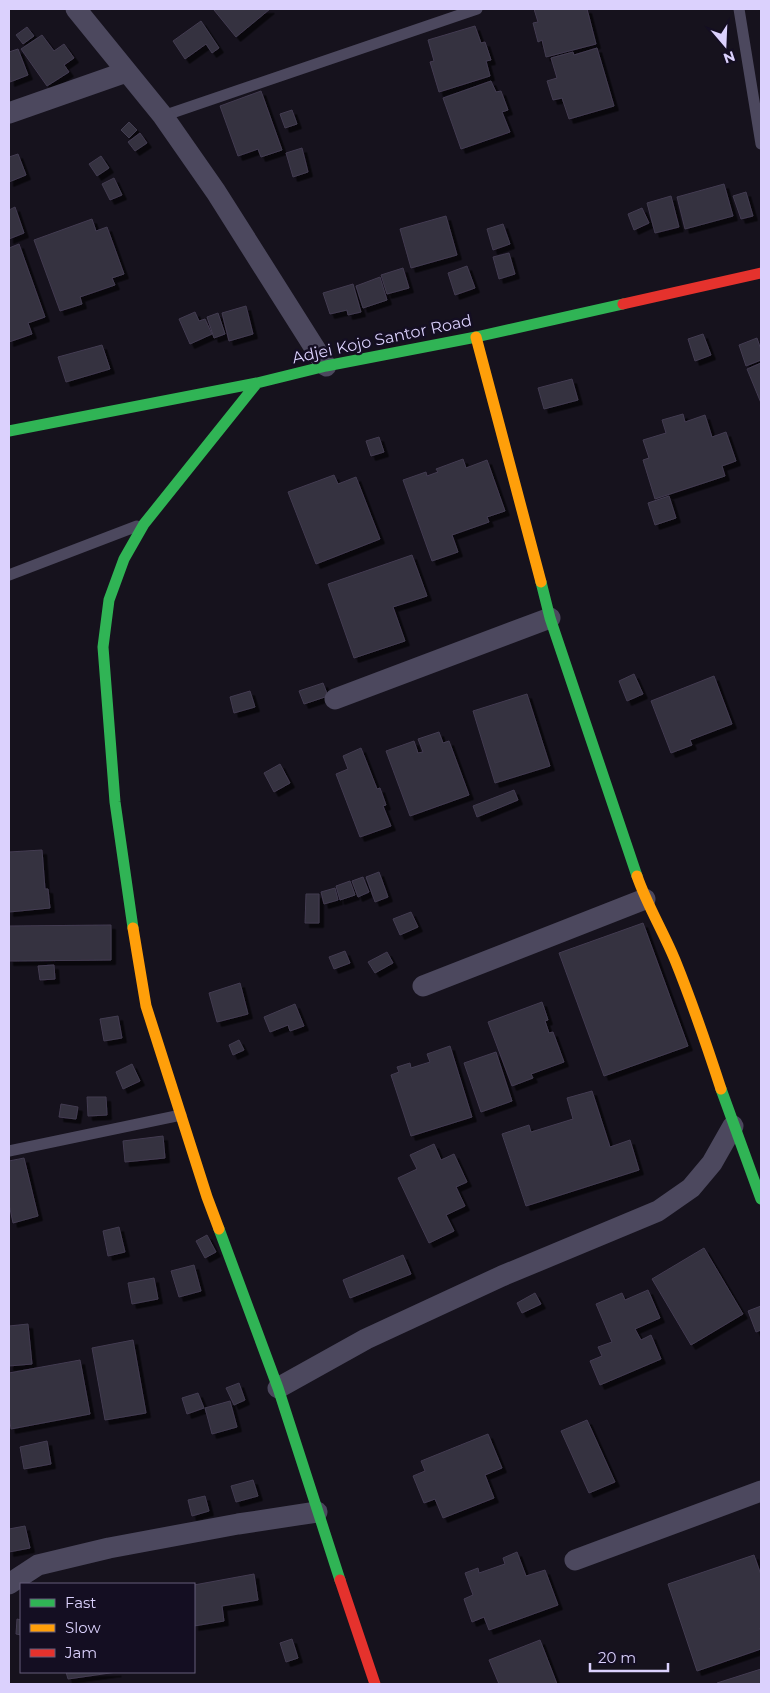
<svg xmlns="http://www.w3.org/2000/svg" width="770" height="1693" viewBox="0 0 770 1693" font-family="Montserrat,sans-serif">
<defs>
<filter id="shadow"><feDropShadow dx="4.5" dy="4.5" stdDeviation="0" flood-color="#0009"/></filter>
</defs>
<rect width="100%" height="100%" fill="#16121d"/>
<path fill="#34303f" stroke="#433c51" filter="url(#shadow)" d="M 216,9 L 270,9 L 236,37 L 214,10 Z
M 534,9 L 587,9 L 596,44 L 546,57 L 542,40 L 538,42 L 533,23 L 538,22 Z
M 201,21 L 219,48 L 212,53 L 206,44 L 185,59 L 173,41 Z
M 475,26 L 481,43 L 485,42 L 491,60 L 486,61 L 490,76 L 439,92 L 430,62 L 434,61 L 428,40 Z
M 27,27 L 34,36 L 23,44 L 16,35 Z
M 42,35 L 54,51 L 64,44 L 74,58 L 64,65 L 69,72 L 47,86 L 21,49 Z
M 597,48 L 614,106 L 569,119 L 562,98 L 553,100 L 547,81 L 557,78 L 551,58 L 573,52 L 574,55 Z
M 18,49 L 28,75 L 10,82 L 9,52 Z
M 491,81 L 496,92 L 501,91 L 508,110 L 502,112 L 510,132 L 461,149 L 443,98 Z
M 261,91 L 282,150 L 261,157 L 258,149 L 238,156 L 220,106 Z
M 292,110 L 297,124 L 285,128 L 280,114 Z
M 129,122 L 137,130 L 129,138 L 121,130 Z
M 140,133 L 147,143 L 135,151 L 128,142 Z
M 302,148 L 308,172 L 293,177 L 286,153 Z
M 18,154 L 26,175 L 9,182 L 9,157 Z
M 101,156 L 109,168 L 97,176 L 89,164 Z
M 114,178 L 122,195 L 110,200 L 102,184 Z
M 724,184 L 733,216 L 685,229 L 677,197 Z
M 746,192 L 753,216 L 741,219 L 733,196 Z
M 671,196 L 679,227 L 655,233 L 647,203 Z
M 15,207 L 24,233 L 9,239 L 9,210 Z
M 642,208 L 649,223 L 634,230 L 628,214 Z
M 446,216 L 457,255 L 411,268 L 400,229 Z
M 92,219 L 96,231 L 107,227 L 124,274 L 112,278 L 115,285 L 80,297 L 82,304 L 60,311 L 34,240 Z
M 503,224 L 510,244 L 493,250 L 487,229 Z
M 19,244 L 45,317 L 28,323 L 32,334 L 9,342 L 9,248 Z
M 509,253 L 515,274 L 499,279 L 493,257 Z
M 467,266 L 475,288 L 455,295 L 448,273 Z
M 403,268 L 409,288 L 387,294 L 381,275 Z
M 380,277 L 387,300 L 363,308 L 356,286 Z
M 353,284 L 361,312 L 348,315 L 347,310 L 330,314 L 323,293 Z
M 246,306 L 253,334 L 229,341 L 222,313 Z
M 195,312 L 199,321 L 205,319 L 212,334 L 190,344 L 179,319 Z
M 218,313 L 225,334 L 214,338 L 207,317 Z
M 703,334 L 711,355 L 695,361 L 688,339 Z
M 757,338 L 761,350 L 761,360 L 746,366 L 739,345 Z
M 102,345 L 110,369 L 66,382 L 58,357 Z
M 761,363 L 761,403 L 747,369 Z
M 572,379 L 578,400 L 544,409 L 538,388 Z
M 683,414 L 685,422 L 705,415 L 712,437 L 726,432 L 736,461 L 722,466 L 725,476 L 655,499 L 643,460 L 649,458 L 643,440 L 666,433 L 662,420 Z
M 379,437 L 384,452 L 371,456 L 366,441 Z
M 463,459 L 466,468 L 487,460 L 505,511 L 487,517 L 489,522 L 452,535 L 458,552 L 432,561 L 403,480 L 426,472 L 427,476 L 438,472 L 436,469 Z
M 334,475 L 338,484 L 356,477 L 380,539 L 316,564 L 288,492 Z
M 669,496 L 676,518 L 655,525 L 648,503 Z
M 412,555 L 427,596 L 393,607 L 405,641 L 354,658 L 328,584 Z
M 634,674 L 643,694 L 627,701 L 619,681 Z
M 714,676 L 732,724 L 690,740 L 692,745 L 671,753 L 651,701 Z
M 323,683 L 328,696 L 304,704 L 299,691 Z
M 250,691 L 255,707 L 234,713 L 230,697 Z
M 527,694 L 550,766 L 495,783 L 473,711 Z
M 439,732 L 443,743 L 449,741 L 469,795 L 410,816 L 386,751 L 414,741 L 418,753 L 423,752 L 418,739 Z
M 361,748 L 377,789 L 380,788 L 386,805 L 383,806 L 391,826 L 360,837 L 336,774 L 348,769 L 343,756 Z
M 280,764 L 290,783 L 274,792 L 264,773 Z
M 514,790 L 518,800 L 477,817 L 473,806 Z
M 42,850 L 45,889 L 48,889 L 50,908 L 9,912 L 9,852 Z
M 379,872 L 388,897 L 375,902 L 366,877 Z
M 363,877 L 369,892 L 358,897 L 352,881 Z
M 350,881 L 355,895 L 340,900 L 336,886 Z
M 335,888 L 338,900 L 324,904 L 321,892 Z
M 306,894 L 319,894 L 319,923 L 305,923 Z
M 411,912 L 418,927 L 400,935 L 393,919 Z
M 643,923 L 688,1046 L 604,1076 L 559,953 Z
M 111,925 L 111,960 L 9,961 L 9,926 Z
M 345,951 L 350,963 L 334,969 L 329,957 Z
M 387,952 L 393,963 L 375,973 L 368,962 Z
M 54,965 L 55,979 L 40,980 L 38,966 Z
M 240,983 L 248,1014 L 217,1022 L 209,993 Z
M 542,1002 L 548,1020 L 545,1021 L 549,1033 L 553,1032 L 564,1062 L 531,1074 L 533,1078 L 512,1086 L 488,1022 Z
M 295,1004 L 304,1026 L 290,1031 L 288,1025 L 270,1032 L 264,1017 Z
M 118,1016 L 122,1038 L 104,1041 L 100,1019 Z
M 239,1040 L 244,1050 L 233,1055 L 229,1045 Z
M 450,1046 L 472,1117 L 411,1136 L 391,1075 L 399,1072 L 397,1067 L 410,1063 L 411,1068 L 430,1062 L 427,1054 Z
M 496,1052 L 512,1101 L 481,1112 L 464,1063 Z
M 132,1064 L 140,1081 L 123,1089 L 116,1072 Z
M 592,1091 L 610,1147 L 630,1140 L 639,1170 L 526,1206 L 502,1134 L 529,1125 L 531,1132 L 573,1119 L 567,1098 Z
M 87,1097 L 106,1097 L 107,1115 L 88,1116 Z
M 61,1104 L 78,1107 L 76,1119 L 59,1117 Z
M 163,1136 L 165,1158 L 125,1162 L 123,1141 Z
M 434,1144 L 441,1160 L 454,1154 L 467,1182 L 456,1187 L 465,1206 L 446,1215 L 454,1231 L 429,1243 L 398,1178 L 417,1169 L 410,1155 Z
M 24,1158 L 38,1216 L 13,1223 L 9,1204 L 9,1161 Z
M 119,1227 L 125,1252 L 108,1256 L 103,1231 Z
M 207,1235 L 216,1252 L 205,1258 L 196,1241 Z
M 704,1248 L 743,1314 L 691,1345 L 652,1279 Z
M 403,1255 L 411,1274 L 350,1298 L 343,1280 Z
M 194,1265 L 201,1291 L 179,1297 L 171,1271 Z
M 154,1278 L 158,1299 L 132,1304 L 128,1283 Z
M 648,1290 L 660,1318 L 635,1329 L 641,1340 L 651,1335 L 661,1359 L 600,1385 L 590,1361 L 602,1356 L 598,1347 L 612,1342 L 596,1304 L 622,1293 L 625,1300 Z
M 535,1293 L 541,1304 L 522,1313 L 517,1303 Z
M 761,1306 L 761,1330 L 756,1332 L 748,1311 Z
M 28,1324 L 32,1364 L 9,1366 L 9,1326 Z
M 133,1340 L 146,1413 L 105,1420 L 92,1348 Z
M 80,1360 L 90,1414 L 11,1429 L 9,1415 L 9,1373 Z
M 239,1383 L 245,1400 L 234,1405 L 226,1388 Z
M 198,1393 L 204,1408 L 187,1414 L 182,1398 Z
M 230,1401 L 237,1427 L 212,1434 L 205,1408 Z
M 587,1420 L 615,1482 L 589,1493 L 561,1431 Z
M 488,1434 L 502,1468 L 485,1475 L 494,1498 L 443,1518 L 435,1499 L 424,1503 L 413,1476 L 425,1471 L 421,1461 Z
M 47,1441 L 51,1464 L 24,1469 L 20,1447 Z
M 253,1480 L 258,1496 L 236,1502 L 231,1486 Z
M 205,1496 L 209,1511 L 192,1516 L 188,1500 Z
M 25,1526 L 30,1548 L 9,1552 L 9,1529 Z
M 517,1552 L 526,1576 L 545,1570 L 558,1605 L 489,1630 L 484,1617 L 472,1622 L 464,1599 L 473,1595 L 465,1573 L 478,1568 L 479,1573 L 505,1564 L 503,1558 Z
M 754,1555 L 761,1575 L 761,1628 L 760,1628 L 761,1634 L 761,1649 L 697,1671 L 668,1584 Z
M 254,1574 L 258,1600 L 222,1606 L 224,1621 L 194,1626 L 194,1585 Z
M 17,1619 L 21,1620 L 21,1635 L 16,1634 Z
M 292,1639 L 298,1658 L 286,1662 L 280,1643 Z
M 540,1640 L 557,1684 L 499,1684 L 489,1660 Z
M 761,1669 L 761,1684 L 717,1684 L 717,1683 Z
M 66,1672 L 117,1672 L 68,1679 Z"/>
<g fill="none" stroke-linecap="round" stroke-linejoin="round">
<path stroke="#4c485e" stroke-width="11" d="M 739,9 L 761,144
M 163,116 L 477,9
M 9,575 L 137,526
M 9,1151 L 181,1115"/>
<path stroke="#4c485e" stroke-width="21" d="M 76,9 L 163,116 L 216,192 L 326,366
M 9,113 L 126,72
M 335,699 L 550,618
M 423,986 L 645,899
M 278,1388 L 366,1339 L 502,1276 L 658,1211 L 691,1188 L 712,1163 L 733,1126
M 575,1560 L 761,1491
M 9,1584 L 38,1565 L 109,1548 L 238,1524 L 317,1512"/>
<path stroke="#30b455" stroke-width="11" d="M 9,431 L 257,383 L 326,366 L 476,337 L 623,304
M 541,582 L 550,618 L 637,876
M 133,928 L 115,802 L 103,647 L 109,600 L 124,559 L 144,524 L 257,383
M 721,1089 L 761,1199
M 219,1229 L 278,1388 L 340,1580"/>
<path stroke="#ff9f0a" stroke-width="11" d="M 476,337 L 541,582
M 637,876 C 647,905 663,931 675,960 C 692,1002 707,1046 721,1089
M 133,928 L 146,1006 L 207,1197 L 219,1229"/>
<path stroke="#e5322d" stroke-width="11" d="M 623,304 L 761,273
M 340,1580 L 375,1684"/>
</g>
<g text-anchor="middle" dominant-baseline="central" stroke-width="5" stroke-linejoin="round" paint-order="stroke">
<g font-size="16" fill="#dbd1fd" stroke="#140e22">
<text transform="translate(382 339) rotate(-12)">Adjei Kojo Santor Road</text>
</g>
</g>
<rect width="770" height="1693" fill="none" stroke="#dbd1fd" stroke-width="20"/>
<rect x="20" y="1583" width="175" height="90" fill="#140e22" stroke="#645c7a"/>
<rect x="30" y="1599" width="25" height="8" fill="#30b455" stroke="#645c7a"/>
<text x="65" y="1608" font-size="15" fill="#dbd1fd">Fast</text>
<rect x="30" y="1624" width="25" height="8" fill="#ff9f0a" stroke="#645c7a"/>
<text x="65" y="1633" font-size="15" fill="#dbd1fd">Slow</text>
<rect x="30" y="1649" width="25" height="8" fill="#e5322d" stroke="#645c7a"/>
<text x="65" y="1658" font-size="15" fill="#dbd1fd">Jam</text>
<g transform="translate(725 45) rotate(161)" stroke="#140e22" stroke-width="4" paint-order="stroke">
<path d="M0-4L9 19L0 12L-9 19Z" fill="#dbd1fd"/>
<text y="-8" font-size="14" font-weight="bold" text-anchor="middle" fill="#dbd1fd">N</text>
</g>
<path d="M590 1663v8h78v-8" fill="none" stroke="#dbd1fd" stroke-width="2.5"/>
<text x="598" y="1663" font-size="15" fill="#dbd1fd" stroke="#140e22" stroke-width="4" paint-order="stroke">20 m</text>
</svg>
